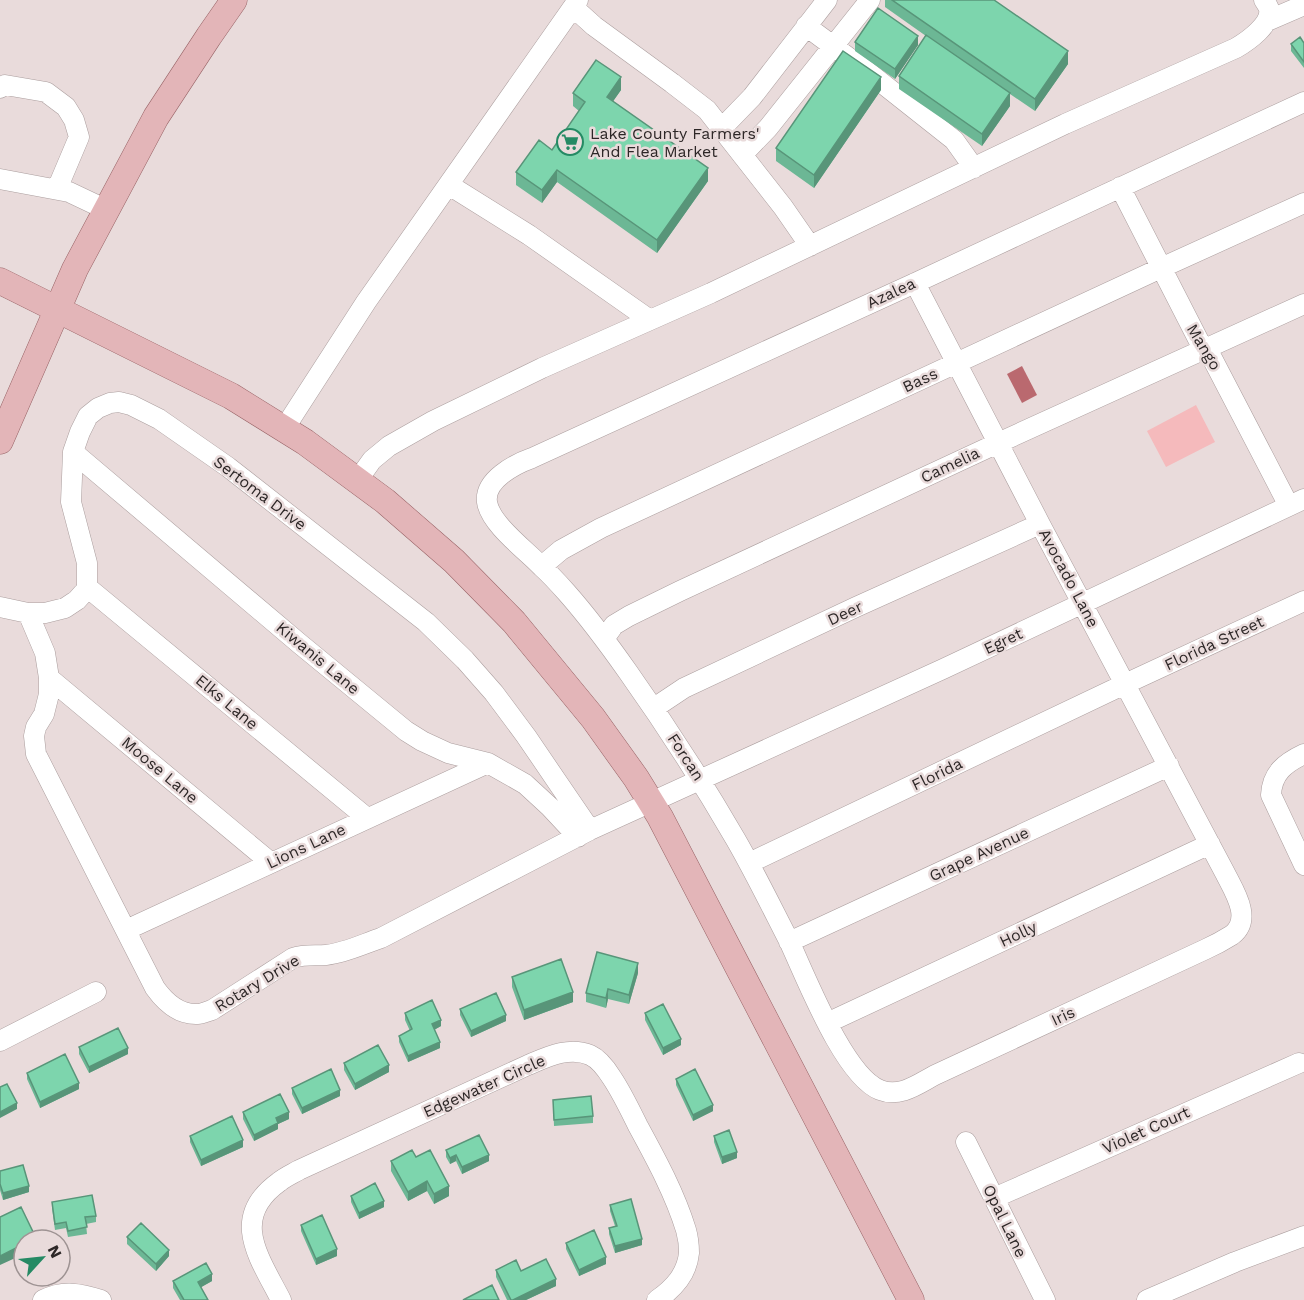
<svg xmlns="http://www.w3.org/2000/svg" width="1304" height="1300" viewBox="0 0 1304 1300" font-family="'Work Sans',sans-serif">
<rect width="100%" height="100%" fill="#e9dbdb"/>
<path fill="#f5babc" d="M 1196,405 L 1215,442 L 1166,467 L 1147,431 Z"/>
<path fill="#ba696f" d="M 1022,366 L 1037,395 L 1022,403 L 1007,374 Z"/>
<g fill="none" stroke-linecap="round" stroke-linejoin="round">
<defs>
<path id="minor" d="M 573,7 L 594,26 L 672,83 L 707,110 L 783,207 L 810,246
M 1267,21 L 1304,5
M 806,26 L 868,72 L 954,140 L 974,168
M 0,88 L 5,85 L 46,92 L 66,107 L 74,120 L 79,137 L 57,189
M 721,129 L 752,97 L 827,0
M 742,155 L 768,128 L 870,0
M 0,179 L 69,192 L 107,210
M 449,185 L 529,235 L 650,320
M 1120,187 L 1203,349 L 1212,358 L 1289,506
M 915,283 L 1040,524 L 1225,873 C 1234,891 1253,919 1232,935 C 1224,940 1215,945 1206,949 L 935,1075 C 918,1084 900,1098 880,1090 C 844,1076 806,977 789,941 C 772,908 755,873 736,840 C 703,783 667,727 628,672 C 609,645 589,618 567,593 C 559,584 551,575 542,567 C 527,551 490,524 487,502 C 484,480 515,464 532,458 L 915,283 L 1304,102
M 284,429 L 366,302 L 578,0
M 73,452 L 300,644 L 406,731 L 422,741 L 448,753 L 488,763 L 525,784 L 550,807 L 578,837
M 357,481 L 372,460 L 389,446 L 433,421 L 542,368 L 711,293 L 1065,124 L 1236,48 C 1248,41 1272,24 1269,9 C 1268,6 1266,3 1264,0
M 542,566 L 561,550 L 601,528 L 1161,268 L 1304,203
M 87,587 L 367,818
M 0,607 L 28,613 L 45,613 L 65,608 L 77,600 L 85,591 L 87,587 L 87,563 L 71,502 L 73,452 L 80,432 L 88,416 L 98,408 L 110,403 L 119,402 L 131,405 L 159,419 L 228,467 L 426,622 L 465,660 L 494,693 L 526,736 L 590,830
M 28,613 L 45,653 L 49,678 L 49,694 L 44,714 L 36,727 L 34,736 L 36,754 L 155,988 C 165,1002 179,1015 198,1014 C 202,1014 208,1011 212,1010 L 293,958 C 305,954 315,956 326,955 C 345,953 363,944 381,938 L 590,830 L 943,669 L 1304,499
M 604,639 L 614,625 L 629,616 L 680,591 L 998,443 L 1304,304
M 49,678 L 270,862
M 654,708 L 684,688 L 856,607 L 1040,524
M 1304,754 C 1285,763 1272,773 1271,795 L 1304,865
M 749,863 L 1125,684 L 1304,601
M 126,930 L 488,763
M 789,942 L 1169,766
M 827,1023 L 1210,844
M 0,1041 L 96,992
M 966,1142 L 1045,1300
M 994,1198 L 1299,1063
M 43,1300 C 63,1290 80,1293 101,1300
M 281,1300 C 259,1257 229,1218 279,1182 C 285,1177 292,1174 299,1170 L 528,1065 C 547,1057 569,1046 590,1055 C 599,1059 607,1070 612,1078 C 622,1093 630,1110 638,1126 C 656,1159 675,1194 686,1230 C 688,1237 689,1245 689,1253 C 687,1274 674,1288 657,1300
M 1147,1300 L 1235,1262 L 1304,1236"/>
<path id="major" d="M 0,281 L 231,396 L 305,442 L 385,501 L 454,561 L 514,622 L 593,718 L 636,778 L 660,817 L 911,1300
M 0,441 L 75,269 L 156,117 L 209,36 L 234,0"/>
</defs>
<use href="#minor" stroke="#ab9e9e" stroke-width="21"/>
<use href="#major" stroke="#986366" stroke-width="27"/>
<use href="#minor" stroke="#fff" stroke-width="20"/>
<use href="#major" stroke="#e3b5b8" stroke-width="26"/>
</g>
<path fill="#6cb795" d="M 885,0 L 994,0 L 1068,64 L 1035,111 L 1010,94 L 1010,106 L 982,146 L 899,89 L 899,76 L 926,36 L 885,7 Z
M 855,42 L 918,45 L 895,79 L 855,51 Z
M 1304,43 L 1304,68 L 1291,51 L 1291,44 Z
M 621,90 L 613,101 L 708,181 L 657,253 L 557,182 L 542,203 L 516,185 L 516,172 L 552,150 L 579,111 L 573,106 L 573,93 Z
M 881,90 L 814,188 L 776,161 L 776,148 Z
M 638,973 L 629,1004 L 608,999 L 606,1008 L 586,1002 L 586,993 Z
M 512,977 L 573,1002 L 524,1020 L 512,987 Z
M 460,1009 L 506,1021 L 471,1037 L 460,1015 Z
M 405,1013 L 441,1026 L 434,1030 L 440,1048 L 408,1062 L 399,1042 L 399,1036 L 410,1031 L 405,1020 Z
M 645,1013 L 681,1045 L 663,1055 L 645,1020 Z
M 79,1047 L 128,1054 L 89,1073 L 79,1054 Z
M 344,1063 L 389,1072 L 355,1090 L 344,1070 Z
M 27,1073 L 79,1089 L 40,1108 L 27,1079 Z
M 676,1079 L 713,1111 L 693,1121 L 676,1085 Z
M 292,1088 L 340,1096 L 302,1114 L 292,1094 Z
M 553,1100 L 593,1116 L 593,1123 L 554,1126 Z
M 243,1112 L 289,1119 L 278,1124 L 278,1129 L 254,1141 L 243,1119 Z
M 190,1136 L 243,1147 L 201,1166 L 190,1142 Z
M 714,1136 L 737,1158 L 722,1164 L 714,1142 Z
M 446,1150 L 489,1161 L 462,1174 L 456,1161 L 450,1164 L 446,1157 Z
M 416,1157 L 449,1196 L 434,1204 L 427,1191 L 408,1201 L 391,1171 L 391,1161 Z
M 0,1171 L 29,1192 L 3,1200 L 0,1190 Z
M 351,1196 L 384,1207 L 359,1219 L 351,1202 Z
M 52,1202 L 96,1216 L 96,1222 L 86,1224 L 87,1234 L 68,1237 L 66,1228 L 55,1230 L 52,1208 Z
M 610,1205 L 642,1245 L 615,1253 L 609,1234 L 609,1228 L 615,1226 L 610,1211 Z
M 301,1225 L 337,1256 L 316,1265 L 301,1231 Z
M 127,1237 L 169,1256 L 156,1271 L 127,1244 Z
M 566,1243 L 606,1264 L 579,1276 L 566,1249 Z
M 496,1270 L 521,1271 L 556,1286 L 526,1300 L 507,1300 L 496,1277 Z
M 173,1281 L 212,1281 L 201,1287 L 208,1300 L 180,1300 L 173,1288 Z"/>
<path fill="#589579" d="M 918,36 L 918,45 L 895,79 L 895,69 Z
M 1068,51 L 1068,64 L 1035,111 L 1035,99 Z
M 621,77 L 621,90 L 607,110 L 607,97 Z
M 881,77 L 881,90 L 814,188 L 814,175 Z
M 1010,93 L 1010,106 L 982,146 L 982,134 Z
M 708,168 L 708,181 L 657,253 L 657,240 Z
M 557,170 L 557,182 L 542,203 L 542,190 Z
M 638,963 L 638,973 L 629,1004 L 629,995 Z
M 608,989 L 608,999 L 606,1008 L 606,998 Z
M 573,992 L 573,1002 L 524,1020 L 524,1010 Z
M 506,1015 L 506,1021 L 471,1037 L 471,1031 Z
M 441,1020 L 441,1026 L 432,1031 L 432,1024 Z
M 681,1039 L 681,1045 L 663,1055 L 663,1048 Z
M 440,1042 L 440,1048 L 408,1062 L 408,1056 Z
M 128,1048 L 128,1054 L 89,1073 L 89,1067 Z
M 389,1065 L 389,1072 L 355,1090 L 355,1084 Z
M 79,1083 L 79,1089 L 40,1108 L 40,1102 Z
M 340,1090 L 340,1096 L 302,1114 L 302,1108 Z
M 17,1103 L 17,1109 L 0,1118 L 0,1112 Z
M 713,1105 L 713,1111 L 693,1121 L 693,1115 Z
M 289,1112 L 289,1119 L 278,1124 L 278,1129 L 254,1141 L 254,1135 L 276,1118 Z
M 243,1140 L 243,1147 L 201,1166 L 201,1160 Z
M 737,1152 L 737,1158 L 722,1164 L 722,1157 Z
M 456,1155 L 456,1161 L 450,1164 L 450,1158 Z
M 489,1155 L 489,1161 L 462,1174 L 462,1167 Z
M 427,1181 L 427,1191 L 408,1201 L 408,1192 Z
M 29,1186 L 29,1192 L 3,1200 L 3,1193 Z
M 449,1186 L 449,1196 L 434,1204 L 434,1194 Z
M 384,1201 L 384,1207 L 359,1219 L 359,1213 Z
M 642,1239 L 642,1245 L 615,1253 L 615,1246 Z
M 24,1244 L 24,1254 L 0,1265 L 0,1256 Z
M 337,1249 L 337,1256 L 316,1265 L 316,1259 Z
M 169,1250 L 169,1256 L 156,1271 L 156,1264 Z
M 606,1257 L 606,1264 L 579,1276 L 579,1270 Z
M 212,1274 L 212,1281 L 198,1289 L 198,1282 Z
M 556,1279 L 556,1286 L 526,1300 L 513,1300 Z"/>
<path fill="#7dd5ad" stroke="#589579" stroke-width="1.5" d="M 892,0 L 994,0 L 1068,51 L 1035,99 Z
M 878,8 L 918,36 L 895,69 L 855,42 Z
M 926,35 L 1010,93 L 982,134 L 899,76 Z
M 1300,37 L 1304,43 L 1304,62 L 1291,44 Z
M 843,51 L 881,77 L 814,175 L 776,148 Z
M 596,60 L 621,77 L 607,97 L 708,168 L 657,240 L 557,170 L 542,190 L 516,172 L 539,140 L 552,150 L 585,102 L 573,93 Z
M 597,952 L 638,963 L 629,995 L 608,989 L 606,998 L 586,993 Z
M 561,959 L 573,992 L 524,1010 L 512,977 Z
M 496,993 L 506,1015 L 471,1031 L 460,1009 Z
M 432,1000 L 441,1020 L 432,1024 L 440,1042 L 408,1056 L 399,1036 L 412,1029 L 405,1013 Z
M 663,1004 L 681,1039 L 663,1048 L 645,1013 Z
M 118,1028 L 128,1048 L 89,1067 L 79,1047 Z
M 378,1045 L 389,1065 L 355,1084 L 344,1063 Z
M 65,1054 L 79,1083 L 40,1102 L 27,1073 Z
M 331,1069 L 340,1090 L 302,1108 L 292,1088 Z
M 695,1069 L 713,1105 L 693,1115 L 676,1079 Z
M 7,1084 L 17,1103 L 0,1112 L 0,1087 Z
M 280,1094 L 289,1112 L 276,1118 L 278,1123 L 254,1135 L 243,1112 Z
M 591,1096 L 593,1116 L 554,1120 L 553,1100 Z
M 232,1116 L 243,1140 L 201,1160 L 190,1136 Z
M 729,1130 L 737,1152 L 722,1157 L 714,1136 Z
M 479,1135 L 489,1155 L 462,1167 L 456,1155 L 450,1158 L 446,1150 Z
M 412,1150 L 416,1157 L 430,1150 L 449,1186 L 434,1194 L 427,1181 L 408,1192 L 391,1161 Z
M 23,1165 L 29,1186 L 3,1193 L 0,1184 L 0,1171 Z
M 375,1183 L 384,1201 L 359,1213 L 351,1196 Z
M 92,1195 L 96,1216 L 85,1217 L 87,1227 L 68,1231 L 66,1222 L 55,1224 L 52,1202 Z
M 631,1199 L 642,1239 L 615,1246 L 609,1228 L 617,1226 L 610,1205 Z
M 21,1207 L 36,1238 L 32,1240 L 24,1240 L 24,1244 L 0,1256 L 0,1217 Z
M 322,1215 L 337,1249 L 316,1259 L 301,1225 Z
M 141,1223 L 169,1250 L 156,1264 L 127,1237 Z
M 594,1230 L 606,1257 L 579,1270 L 566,1243 Z
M 546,1259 L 556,1279 L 513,1300 L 511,1300 L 496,1270 L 516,1260 L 521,1271 Z
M 206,1263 L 212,1274 L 198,1282 L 208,1300 L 184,1300 L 173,1281 Z
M 492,1285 L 499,1300 L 463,1300 Z"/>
<defs>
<symbol id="supermarket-ring" viewBox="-11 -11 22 22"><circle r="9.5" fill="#e9dbdb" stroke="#258a64" stroke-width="1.5"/><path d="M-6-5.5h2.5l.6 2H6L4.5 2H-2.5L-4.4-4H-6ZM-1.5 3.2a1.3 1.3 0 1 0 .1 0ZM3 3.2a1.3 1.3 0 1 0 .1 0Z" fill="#258a64"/></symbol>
</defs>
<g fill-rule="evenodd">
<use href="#supermarket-ring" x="555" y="127" width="30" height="30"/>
</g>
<g text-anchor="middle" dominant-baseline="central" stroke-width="5" stroke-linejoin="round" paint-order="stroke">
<g font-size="16" fill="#2d2727" stroke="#e9dbdb" text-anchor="start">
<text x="590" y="133">Lake County Farmers'<tspan x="590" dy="18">And Flea Market</tspan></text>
</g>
<g font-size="16" fill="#2d2727" stroke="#e9dbdb">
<text transform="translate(891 293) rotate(-25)">Azalea</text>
<text transform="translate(1204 347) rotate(59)">Mango</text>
<text transform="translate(920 380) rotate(-25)">Bass</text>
<text transform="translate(950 465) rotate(-25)">Camelia</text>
<text transform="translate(260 493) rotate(37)">Sertoma Drive</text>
<text transform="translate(1069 578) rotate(62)">Avocado Lane</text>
<text transform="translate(845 613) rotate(-25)">Deer</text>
<text transform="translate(1003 641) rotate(-25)">Egret</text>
<text transform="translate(1214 643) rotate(-25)">Florida Street</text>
<text transform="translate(318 658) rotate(40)">Kiwanis Lane</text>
<text transform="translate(227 702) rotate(40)">Elks Lane</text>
<text transform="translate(686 757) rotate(57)">Forcan</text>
<text transform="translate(160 770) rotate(40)">Moose Lane</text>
<text transform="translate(937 774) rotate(-26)">Florida</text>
<text transform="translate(306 846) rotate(-25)">Lions Lane</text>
<text transform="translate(979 854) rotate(-25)">Grape Avenue</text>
<text transform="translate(1018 934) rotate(-25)">Holly</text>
<text transform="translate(257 983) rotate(-31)">Rotary Drive</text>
<text transform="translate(1063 1016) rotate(-25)">Iris</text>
<text transform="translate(484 1086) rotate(-24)">Edgewater Circle</text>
<text transform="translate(1146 1130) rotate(-24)">Violet Court</text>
<text transform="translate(1005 1221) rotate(64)">Opal Lane</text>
</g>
</g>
<g transform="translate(42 1258) rotate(63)"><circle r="28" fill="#e9dbdb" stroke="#9e9393" stroke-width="1.5"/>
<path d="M0-4.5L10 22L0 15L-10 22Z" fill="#258a64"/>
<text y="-9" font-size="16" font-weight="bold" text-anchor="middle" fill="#2d2727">N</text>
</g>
</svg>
